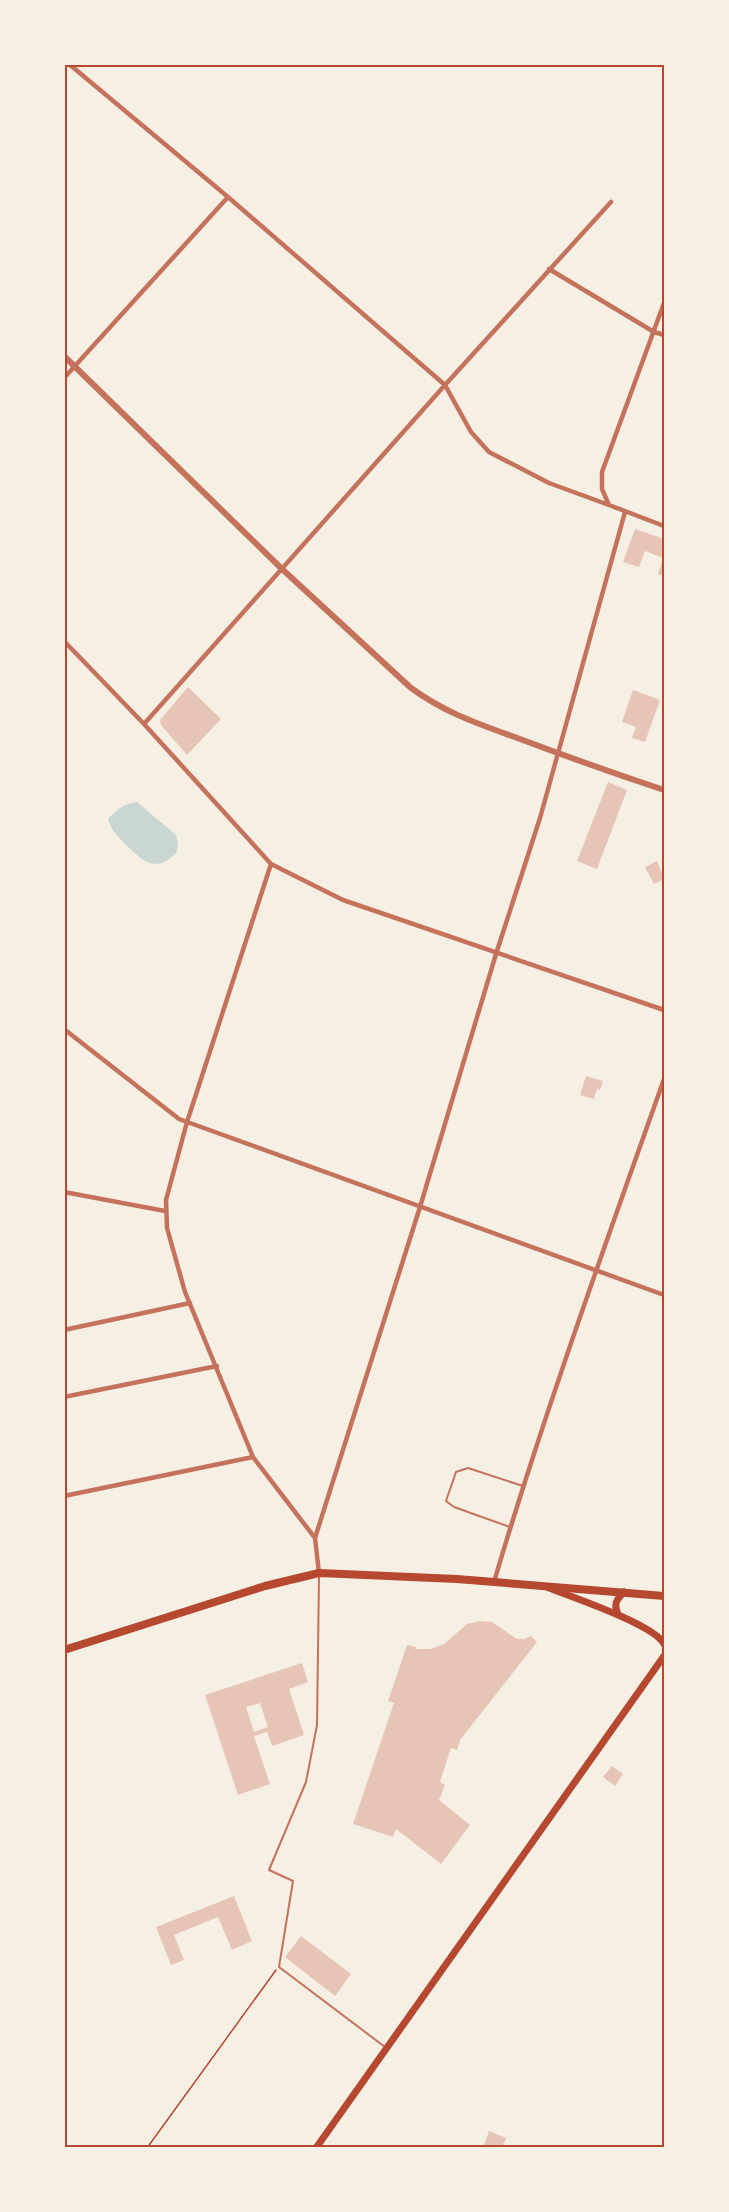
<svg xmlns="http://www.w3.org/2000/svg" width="729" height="2212" viewBox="0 0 729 2212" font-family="'Work Sans',sans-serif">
<rect width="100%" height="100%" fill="#f6efe4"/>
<path fill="#c9d6d2" d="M 137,802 L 176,835 L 178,843 L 177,852 C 156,874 144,862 126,845 C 118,836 111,831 108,819 C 116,810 125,803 137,802 Z"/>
<path fill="#e6c5b7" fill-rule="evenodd" d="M 635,529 L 664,539 L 664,576 L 658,574 L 663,558 L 645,551 L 639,567 L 623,562 Z
M 188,687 L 221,719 L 187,755 L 161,725 L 160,720 Z
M 633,690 L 660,700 L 645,742 L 632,738 L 636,727 L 622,722 Z
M 608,782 L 627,790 L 597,869 L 577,861 Z
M 657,861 L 664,879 L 654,884 L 645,867 Z
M 586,1076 L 603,1081 L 600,1090 L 597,1089 L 594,1099 L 580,1095 Z
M 480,1621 L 492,1622 L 517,1639 L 524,1639 L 531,1636 L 537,1642 L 460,1740 L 457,1750 L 451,1748 L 440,1782 L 445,1785 L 439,1800 L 470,1825 L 441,1864 L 396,1829 L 393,1837 L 353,1824 L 394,1703 L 388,1701 L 407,1645 L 416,1647 L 415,1649 L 430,1649 L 444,1644 L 467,1624 Z
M 302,1663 L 308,1682 L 289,1689 L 304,1735 L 272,1746 L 267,1732 L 254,1736 L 270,1784 L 238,1795 L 205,1695 ZM 260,1703 L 268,1727 L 254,1732 L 246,1707 Z
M 612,1766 L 623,1774 L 615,1786 L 603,1777 Z
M 234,1896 L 252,1941 L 232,1950 L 218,1917 L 174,1935 L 184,1960 L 171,1965 L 156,1927 Z
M 301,1936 L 351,1974 L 335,1996 L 285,1957 Z
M 489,2131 L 506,2138 L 502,2148 L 483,2148 Z"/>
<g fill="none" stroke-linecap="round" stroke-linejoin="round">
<path stroke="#b5482f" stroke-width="1.5" d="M 147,2148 L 276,1970"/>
<path stroke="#c5725c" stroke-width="2" d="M 510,1527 L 454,1507 L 446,1501 L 456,1472 L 468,1468 L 523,1486
M 319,1576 L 317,1725 L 306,1782 L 269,1870 L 293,1881 L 279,1967 L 385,2047"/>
<path stroke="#c5725c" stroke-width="4.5" d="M 69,64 L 228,197 L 445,385 L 471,432 L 489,452 L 549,483 L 609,505
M 549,269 L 654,332 L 664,335
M 664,303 L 602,472 L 602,489 L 609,505 L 664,526
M 64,378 L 228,197
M 64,641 L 144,724 L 271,864 L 343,900 L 664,1010
M 144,724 L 445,385 L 611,202
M 271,864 L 187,1122 L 166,1200 L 167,1228 L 185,1292 L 253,1457 L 315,1538 L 319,1573
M 64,1029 L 179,1119 L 664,1295
M 64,1192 L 165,1211
M 64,1330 L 190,1303
M 64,1397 L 217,1366
M 64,1496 L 253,1457
M 315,1538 L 420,1207 L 496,954 L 540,818 L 625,512
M 494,1582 C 544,1413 605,1246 664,1079"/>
<path stroke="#c5725c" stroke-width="6" d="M 64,356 L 282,569 L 411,688 C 447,714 479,724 520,739 C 568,757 616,774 664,790"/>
<path stroke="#b5482f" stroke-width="7" d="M 549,1588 C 572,1597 655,1625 664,1644
M 618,1614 C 613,1604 617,1599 624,1592
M 316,2148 L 664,1656"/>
<path stroke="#b5482f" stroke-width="8" d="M 64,1650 L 265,1586 L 319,1573 L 457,1579 L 664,1596"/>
</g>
<rect width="729" height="2212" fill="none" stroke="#f6efe4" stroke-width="132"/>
<rect x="66" y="66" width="597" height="2080" fill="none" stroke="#b5482f" stroke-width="2"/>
</svg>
